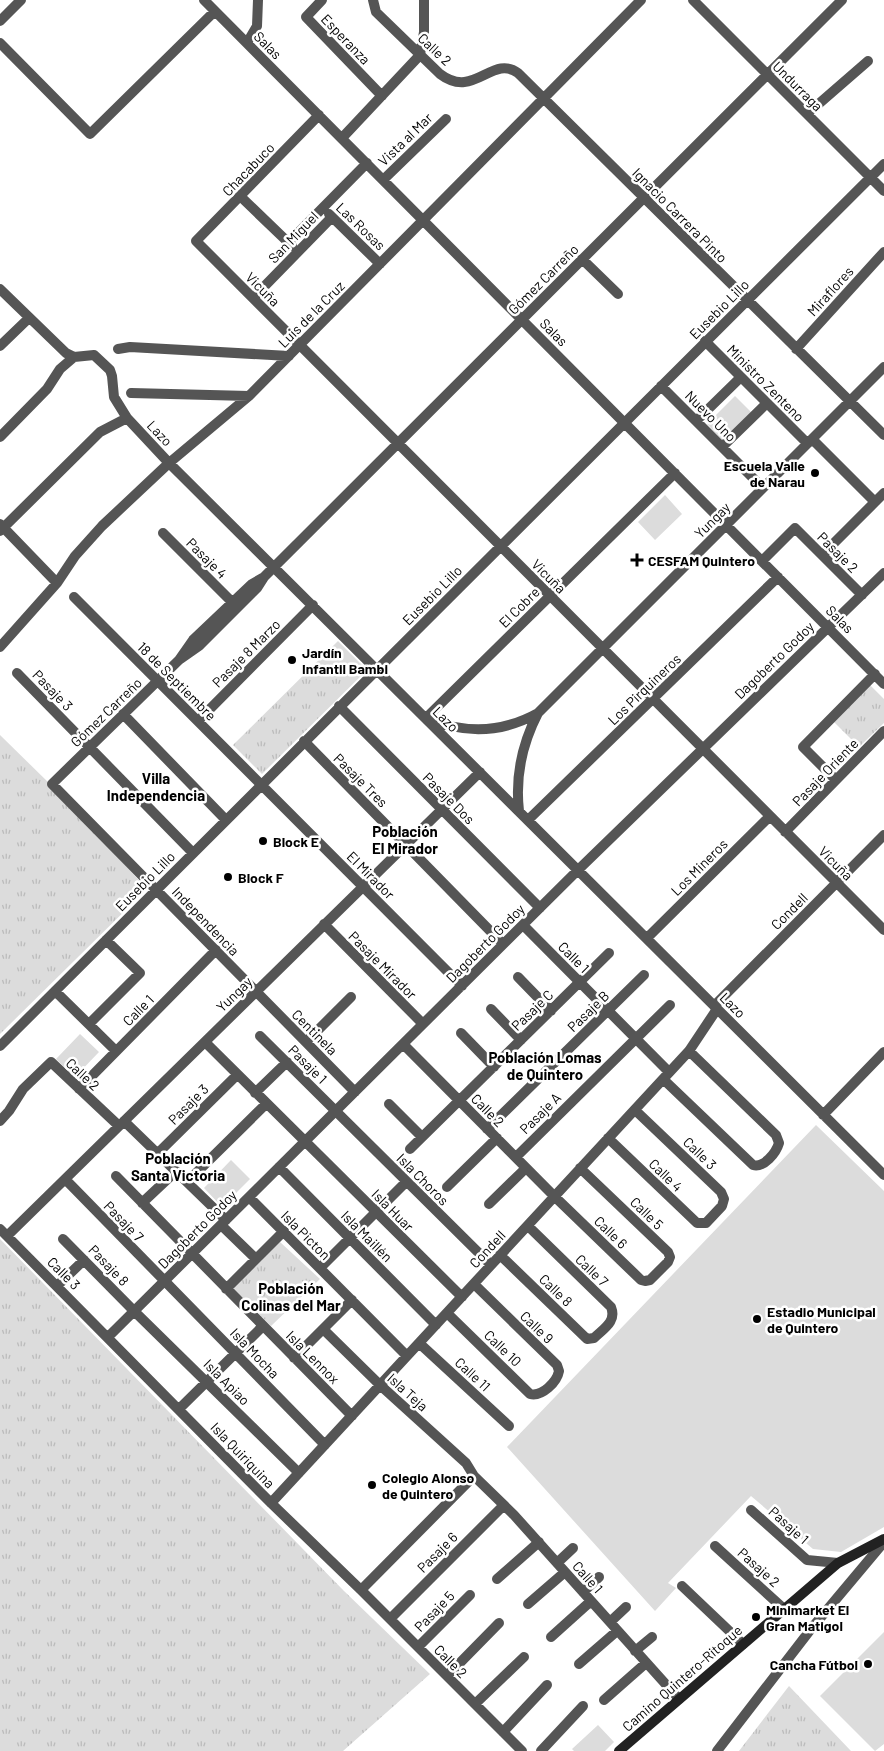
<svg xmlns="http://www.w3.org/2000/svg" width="884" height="1751" viewBox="0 0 884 1751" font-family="Barlow,sans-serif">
<defs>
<pattern id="grass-tufts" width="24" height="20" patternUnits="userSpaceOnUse" patternTransform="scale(1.25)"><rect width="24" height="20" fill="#dcdcdc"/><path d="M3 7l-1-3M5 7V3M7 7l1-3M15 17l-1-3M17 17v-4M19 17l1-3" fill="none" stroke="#bbb"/></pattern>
</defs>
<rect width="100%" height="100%" fill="#fff"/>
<path fill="url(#grass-tufts)" d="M 338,641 L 367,670 L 262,774 L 233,745 Z
M 870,685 L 884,699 L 884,723 L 859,747 L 834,722 Z
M 0,735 L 50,784 L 147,889 L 0,1034 Z
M 0,1239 L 344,1591 L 430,1674 L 343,1751 L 0,1751 Z
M 280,1242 L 320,1279 L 271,1326 L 233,1288 Z
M 789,1686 L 851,1751 L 739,1751 Z"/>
<path fill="#dcdcdc" d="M 735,396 L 753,414 L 724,442 L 707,424 Z
M 665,495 L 682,514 L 655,540 L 638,522 Z
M 80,1034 L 99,1052 L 75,1077 L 56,1059 Z
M 816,1125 L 884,1191 L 884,1527 L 841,1552 L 813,1549 L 751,1496 L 668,1583 L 676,1588 L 655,1611 L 507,1447 Z
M 231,1160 L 250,1179 L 222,1207 L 204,1188 Z
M 884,1632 L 884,1744 L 875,1751 L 820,1696 Z
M 598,1725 L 614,1742 L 605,1751 L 574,1751 L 572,1749 Z"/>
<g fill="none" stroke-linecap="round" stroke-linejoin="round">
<path stroke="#555" stroke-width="10" d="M 204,0 L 884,684
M 322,0 L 306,17 L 382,96
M 373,0 L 376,12 L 440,74 C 474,100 492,54 518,73 L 884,435
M 693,0 L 884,191
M 0,21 L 21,0
M 0,43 L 90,134 L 215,11
M 247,43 L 257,26 L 258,0
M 420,55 L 424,32 L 424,0
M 807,114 L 868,61
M 319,115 L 196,241 L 884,930
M 342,138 L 420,55
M 383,180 L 446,119
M 240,196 L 292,246
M 329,214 L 380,264
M 288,243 L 367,163
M 582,259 L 618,294
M 0,289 L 66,353 L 74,357 L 94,355 L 110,370 L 112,376 L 114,397 L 127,418 L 169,463 L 884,1175
M 253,298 L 332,217
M 705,341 L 807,443
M 0,346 L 29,318
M 118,349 L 130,347 L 289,356
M 796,349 L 884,252
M 661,386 L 763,488
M 131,393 L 249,396
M 696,421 L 741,377
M 0,437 L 47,389 L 60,369 L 74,357
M 812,439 L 875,502
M 722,447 L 767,403
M 675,473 L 426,718 C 464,734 502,733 538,713 L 884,367
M 0,524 L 57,583
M 0,531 L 100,432 L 127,418
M 163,533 L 232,602
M 822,555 L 884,493
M 762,561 L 795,528 L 862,595
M 264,577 L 257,588 L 199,646 L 179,660 L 52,784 L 355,1092
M 74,597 L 462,986
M 0,647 L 57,583 L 75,556 L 102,526 L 169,463 L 249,396 L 641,0
M 179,660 L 193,640 L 252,584 L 264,577 L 842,0
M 17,673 L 193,853
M 339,706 L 540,908
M 123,714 L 226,820
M 198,721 L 313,605
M 304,741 L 503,944
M 836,780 L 803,747 L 875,674
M 519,811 C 515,776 522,744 538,713
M 528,820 L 778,577
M 785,832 L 884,731
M 324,924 L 423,1024
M 523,925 L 669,1072
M 647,938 L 770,816
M 518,977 L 551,1011
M 55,991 L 116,1051
M 714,1006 L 884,835
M 491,1009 L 521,1040
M 89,1024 L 140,973 L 106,940
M 461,1033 L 494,1067
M 260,1036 L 491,1265
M 205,1042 L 462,1297
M 306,1042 L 351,997
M 403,1044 L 554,1196 L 641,1280 L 645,1281 L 650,1280 L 668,1262 L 670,1257 L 668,1252 L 580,1168
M 0,1046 L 884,164
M 663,1079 L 753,1165 C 764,1168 776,1153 779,1143 L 776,1135 L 689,1051
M 79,1089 L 216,950
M 255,1093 L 287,1062
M 389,1104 L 422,1137
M 823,1115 L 884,1052
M 0,1121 L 9,1111 L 23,1089 L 51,1062 L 119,1126
M 124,1121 L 226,1220
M 487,1129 L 644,975
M 608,1138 L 697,1223 L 706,1223 L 722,1206 L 724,1199 L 721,1192 L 635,1110
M 410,1149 L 609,953
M 157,1154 L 237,1075
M 516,1157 L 670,1005
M 279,1167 L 436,1325
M 116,1176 L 352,1416
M 65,1179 L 325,1445
M 187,1182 L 266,1104
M 447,1187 L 497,1138
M 249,1197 L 407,1356
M 142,1203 L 176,1171
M 489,1204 L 526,1168
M 221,1225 L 256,1259
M 0,1229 L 271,1503 L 361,1590 L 522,1751
M 7,1236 L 480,772
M 63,1239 L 134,1311 L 299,1473
M 500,1255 L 587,1339 L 594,1338 C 603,1329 617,1322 611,1307 L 528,1226
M 320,1268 L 406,1182
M 57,1286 L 84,1260
M 226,1289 L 284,1231
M 447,1313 L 530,1394 C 542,1397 557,1382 559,1371 L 557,1365 L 474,1284
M 323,1329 L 380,1385 L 466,1463 L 474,1476 L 514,1515 L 679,1699
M 108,1337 L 578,870 L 884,573
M 419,1343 L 509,1426
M 294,1358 L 352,1300
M 179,1409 L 263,1326
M 271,1503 L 689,1051 L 717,1009
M 751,1510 L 807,1560 L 838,1563
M 715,1546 L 784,1609
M 557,1563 L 573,1548
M 497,1579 L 539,1542
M 682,1586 L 743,1644
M 361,1590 L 474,1476
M 583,1592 L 599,1577
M 528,1604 L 565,1572
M 390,1619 L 504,1505
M 610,1622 L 626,1607
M 551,1637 L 591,1601
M 418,1647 L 470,1595
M 635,1651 L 652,1637
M 579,1664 L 617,1631
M 447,1676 L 499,1623
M 604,1700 L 646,1663
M 475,1704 L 524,1657
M 503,1732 L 547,1685
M 541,1751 L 583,1706
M 717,1751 L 811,1629 L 884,1542"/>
<path stroke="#222" stroke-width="10" d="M 619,1751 L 838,1563 L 884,1539"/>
</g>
<g fill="#000" stroke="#fff" stroke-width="2">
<circle cx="815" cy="473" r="5"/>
<path d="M634.5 552.5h5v5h5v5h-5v5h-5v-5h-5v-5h5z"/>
<circle cx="292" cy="660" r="5"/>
<circle cx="263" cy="841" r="5"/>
<circle cx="228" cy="877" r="5"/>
<circle cx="757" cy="1319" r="5"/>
<circle cx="372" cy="1485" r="5"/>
<circle cx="756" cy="1617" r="5"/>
<circle cx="868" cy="1664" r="5"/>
</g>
<g text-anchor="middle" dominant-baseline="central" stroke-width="5" stroke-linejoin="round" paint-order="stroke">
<g font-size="14" fill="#000" stroke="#fff">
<text transform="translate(346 39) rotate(46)">Esperanza</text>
<text transform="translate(268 45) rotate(45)">Salas</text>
<text transform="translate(435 49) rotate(43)">Calle 2</text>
<text transform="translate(798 86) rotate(45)">Undurraga</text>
<text transform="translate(405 139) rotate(-44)">Vista al Mar</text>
<text transform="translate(248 169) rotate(-46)">Chacabuco</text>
<text transform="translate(680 215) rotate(45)">Ignacio Carrera Pinto</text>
<text transform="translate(361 226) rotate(44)">Las Rosas</text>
<text transform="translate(293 237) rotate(-46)">San Miguel</text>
<text transform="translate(543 279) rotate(-45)">Gómez Carreño</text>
<text transform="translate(263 289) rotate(45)">Vicuña</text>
<text transform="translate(830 291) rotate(-48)">Miraflores</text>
<text transform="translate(719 309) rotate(-45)">Eusebio Lillo</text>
<text transform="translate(311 314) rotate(-45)">Luis de la Cruz</text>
<text transform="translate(554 332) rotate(45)">Salas</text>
<text transform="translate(766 383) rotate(45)">Ministro Zenteno</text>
<text transform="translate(711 416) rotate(45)">Nuevo Uno</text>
<text transform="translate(160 433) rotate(47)">Lazo</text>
<text transform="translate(712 520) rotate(-45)">Yungay</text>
<text transform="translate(838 552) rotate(45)">Pasaje 2</text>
<text transform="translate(207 558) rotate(45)">Pasaje 4</text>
<text transform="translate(549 576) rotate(45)">Vicuña</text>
<text transform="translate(432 595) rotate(-45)">Eusebio Lillo</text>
<text transform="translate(519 607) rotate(-45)">El Cobre</text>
<text transform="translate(840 619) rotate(45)">Salas</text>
<text transform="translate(246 653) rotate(-45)">Pasaje 8 Marzo</text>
<text transform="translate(774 660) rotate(-44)">Dagoberto Godoy</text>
<text transform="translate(177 681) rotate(45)">18 de Septiembre</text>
<text transform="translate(644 689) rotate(-44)">Los Pirquineros</text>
<text transform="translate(53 690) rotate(46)">Pasaje 3</text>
<text transform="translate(106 712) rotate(-44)">Gómez Carreño</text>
<text transform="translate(446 719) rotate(45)">Lazo</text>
<text transform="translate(825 772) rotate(-46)">Pasaje Oriente</text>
<text transform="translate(361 780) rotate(45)">Pasaje Tres</text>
<text transform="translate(449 798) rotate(45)">Pasaje Dos</text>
<text transform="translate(836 863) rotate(45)">Vicuña</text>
<text transform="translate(699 867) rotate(-45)">Los Mineros</text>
<text transform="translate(371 875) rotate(45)">El Mirador</text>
<text transform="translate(145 881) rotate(-45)">Eusebio Lillo</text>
<text transform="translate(789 911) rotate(-45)">Condell</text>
<text transform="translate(206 921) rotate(46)">Independencia</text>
<text transform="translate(485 943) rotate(-45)">Dagoberto Godoy</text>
<text transform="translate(574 957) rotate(45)">Calle 1</text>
<text transform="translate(383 965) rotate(45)">Pasaje Mirador</text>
<text transform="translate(234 994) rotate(-44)">Yungay</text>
<text transform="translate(733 1005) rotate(45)">Lazo</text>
<text transform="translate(138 1010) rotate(-45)">Calle 1</text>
<text transform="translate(532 1010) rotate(-44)">Pasaje C</text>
<text transform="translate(588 1011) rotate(-44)">Pasaje B</text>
<text transform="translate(315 1032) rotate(45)">Centinela</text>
<text transform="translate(308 1064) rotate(45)">Pasaje 1</text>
<text transform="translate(83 1074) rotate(43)">Calle 2</text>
<text transform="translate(188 1104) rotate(-45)">Pasaje 3</text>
<text transform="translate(488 1110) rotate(45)">Calle 2</text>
<text transform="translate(540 1113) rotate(-45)">Pasaje A</text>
<text transform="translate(700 1153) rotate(44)">Calle 3</text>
<text transform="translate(666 1175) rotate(44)">Calle 4</text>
<text transform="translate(423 1179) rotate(45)">Isla Choros</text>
<text transform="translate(393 1210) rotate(45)">Isla Huar</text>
<text transform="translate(647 1213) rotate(44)">Calle 5</text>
<text transform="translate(124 1221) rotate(46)">Pasaje 7</text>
<text transform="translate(197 1229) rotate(-45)">Dagoberto Godoy</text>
<text transform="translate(611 1232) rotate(44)">Calle 6</text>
<text transform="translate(306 1235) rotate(45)">Isla Picton</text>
<text transform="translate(367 1236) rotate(45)">Isla Maillén</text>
<text transform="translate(487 1249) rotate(-47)">Condell</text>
<text transform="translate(109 1265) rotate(46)">Pasaje 8</text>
<text transform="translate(592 1270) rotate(44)">Calle 7</text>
<text transform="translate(64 1273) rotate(45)">Calle 3</text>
<text transform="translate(556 1290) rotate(44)">Calle 8</text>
<text transform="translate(537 1327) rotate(44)">Calle 9</text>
<text transform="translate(503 1348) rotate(44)">Calle 10</text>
<text transform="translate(255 1353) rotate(46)">Isla Mocha</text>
<text transform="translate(313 1357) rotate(45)">Isla Lennox</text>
<text transform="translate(473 1374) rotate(43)">Calle 11</text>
<text transform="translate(227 1382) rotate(45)">Isla Apiao</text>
<text transform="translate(408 1392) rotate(42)">Isla Teja</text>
<text transform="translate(243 1455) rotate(46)">Isla Quiriquina</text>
<text transform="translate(789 1525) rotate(42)">Pasaje 1</text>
<text transform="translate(437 1552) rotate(-45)">Pasaje 6</text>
<text transform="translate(759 1567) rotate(42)">Pasaje 2</text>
<text transform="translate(588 1577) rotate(48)">Calle 1</text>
<text transform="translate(434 1611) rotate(-46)">Pasaje 5</text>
<text transform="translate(451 1661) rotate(45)">Calle 2</text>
<text transform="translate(682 1678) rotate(-41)">Camino Quintero-Ritoque</text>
</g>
<g font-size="14" font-weight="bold" fill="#000" stroke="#fff" text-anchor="start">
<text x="805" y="465" text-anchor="end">Escuela Valle<tspan x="805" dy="16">de Narau</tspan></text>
<text x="648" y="560">CESFAM Quintero</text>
<text x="302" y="652">Jardín<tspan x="302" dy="16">Infantil Bambi</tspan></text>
<text x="273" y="841">Block E</text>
<text x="238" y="877">Block F</text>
<text x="767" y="1311">Estadio Municipal<tspan x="767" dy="16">de Quintero</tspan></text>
<text x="382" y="1477">Colegio Alonso<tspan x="382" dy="16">de Quintero</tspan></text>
<text x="766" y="1609">Minimarket El<tspan x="766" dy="16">Gran Matigol</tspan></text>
<text x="858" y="1664" text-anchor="end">Cancha Fútbol</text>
</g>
<g font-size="15" font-weight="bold" fill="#000" stroke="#fff">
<text x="156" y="778">Villa<tspan x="156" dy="17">Independencia</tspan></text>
<text x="405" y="831">Población<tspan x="405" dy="17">El Mirador</tspan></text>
<text x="545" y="1057">Población Lomas<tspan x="545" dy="17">de Quintero</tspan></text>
<text x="178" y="1158">Población<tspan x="178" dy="17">Santa Victoria</tspan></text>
<text x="291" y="1288">Población<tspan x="291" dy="17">Colinas del Mar</tspan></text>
</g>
</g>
</svg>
